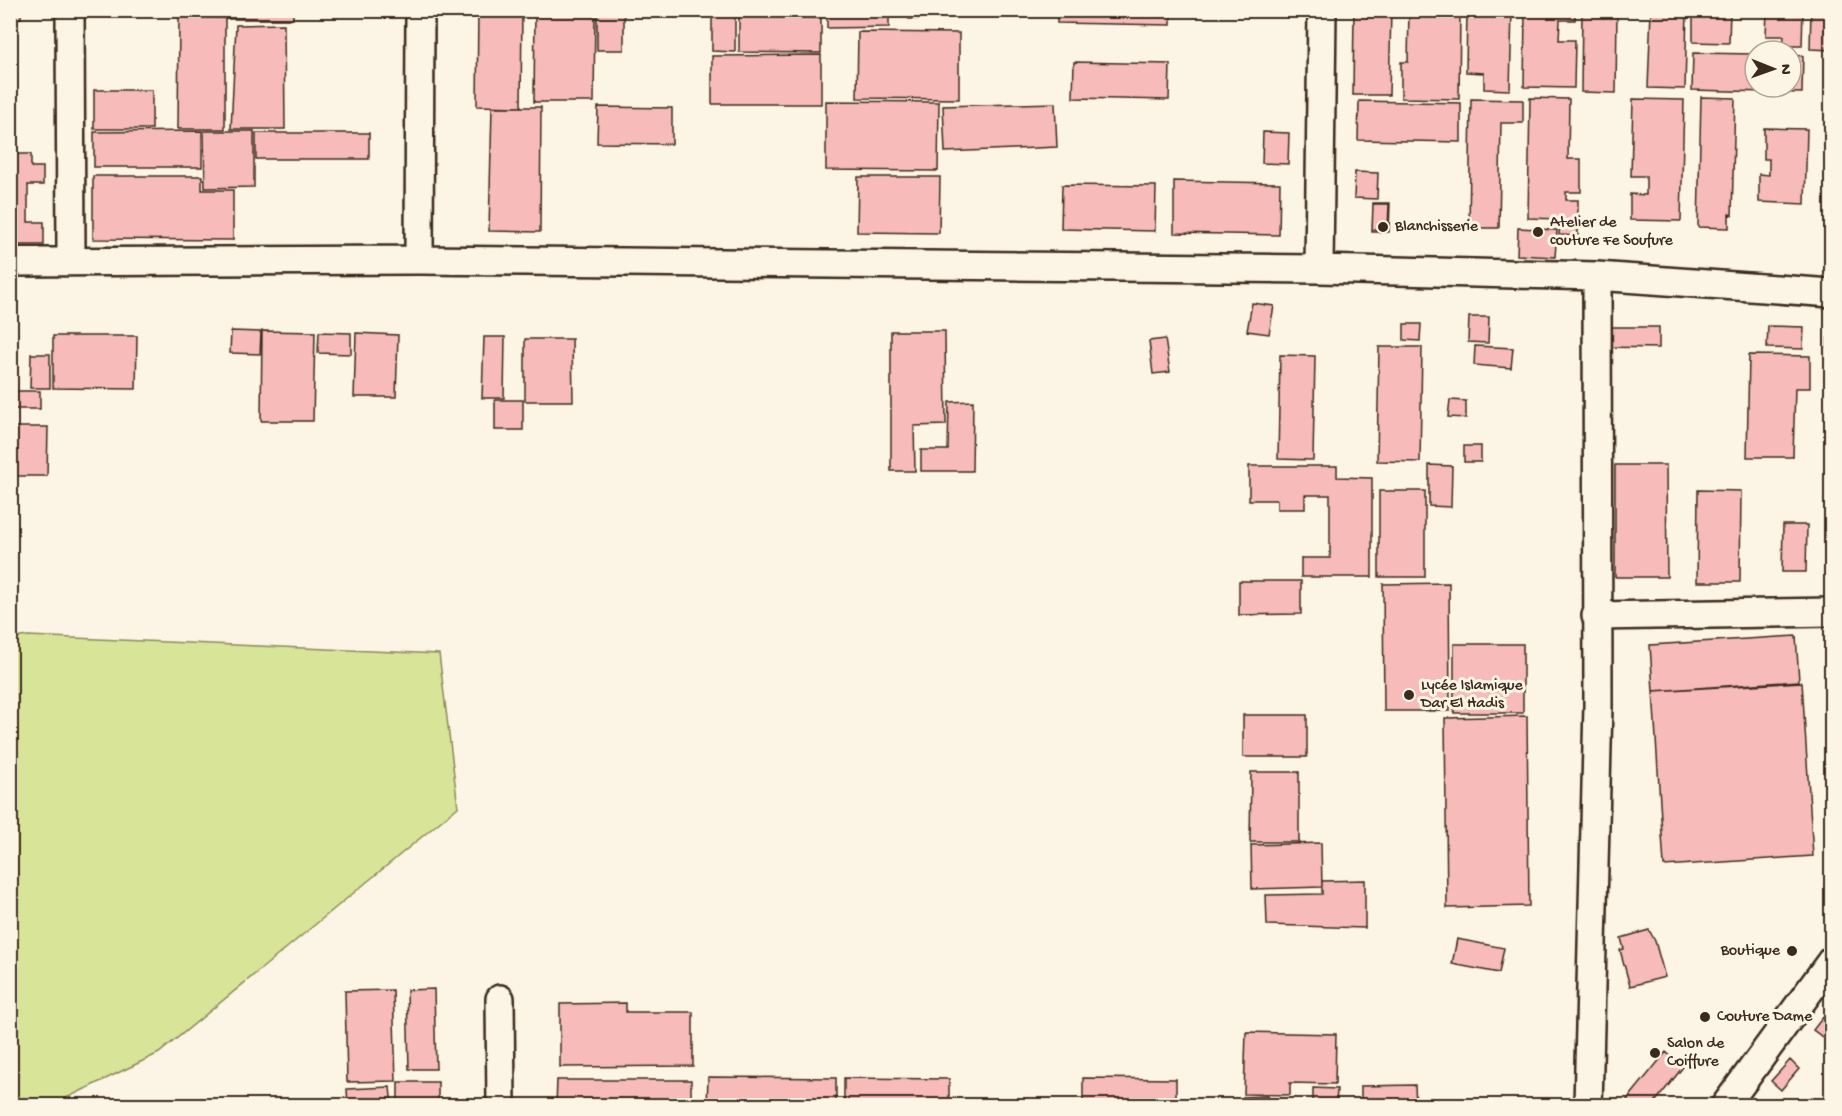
<svg xmlns="http://www.w3.org/2000/svg" width="1842" height="1116" viewBox="0 0 1842 1116" font-family="'Gochi Hand',sans-serif">
<rect width="100%" height="100%" fill="#fcf5e5"/>
<filter id="ink" filterUnits="userSpaceOnUse"><feTurbulence type="fractalNoise" baseFrequency=".0167" numOctaves="2"/><feDisplacementMap in="SourceGraphic" scale="12" xChannelSelector="R" yChannelSelector="G"/><feConvolveMatrix kernelMatrix="1 2 1 2 8 2 1 2 1" color-interpolation-filters="sRGB"/></filter>
<g filter="url(#ink)">
<path fill="#d8e598" stroke="#8a885b" stroke-width="1.5" d="M 28,636 L 439,654 L 458,807 L 159,1053 L 52,1105 L 11,1105 L 10,639 Z"/>
<path fill="#f7bbb9" stroke="#3b2a1e" stroke-width="1.5" d="M 10,10 L 21,10 L 21,18 L 10,18 Z
M 229,10 L 293,10 L 293,19 L 229,19 Z
M 478,10 L 522,10 L 521,107 L 477,106 Z
M 535,10 L 595,10 L 594,102 L 534,102 Z
M 597,10 L 624,10 L 624,50 L 597,50 Z
M 712,10 L 735,10 L 735,52 L 712,51 Z
M 739,10 L 821,10 L 821,15 L 739,14 Z
M 827,10 L 889,10 L 889,27 L 827,28 Z
M 909,10 L 944,10 L 944,18 L 909,19 Z
M 1057,10 L 1171,10 L 1171,25 L 1057,23 Z
M 1354,10 L 1391,10 L 1389,95 L 1353,95 Z
M 1409,10 L 1460,10 L 1459,99 L 1401,98 L 1401,62 L 1408,62 Z
M 1467,10 L 1512,10 L 1510,90 L 1484,89 L 1484,73 L 1466,72 Z
M 1525,10 L 1575,10 L 1575,20 L 1560,20 L 1559,40 L 1575,40 L 1574,88 L 1524,87 Z
M 1582,10 L 1617,10 L 1616,93 L 1581,92 Z
M 1651,10 L 1687,10 L 1685,89 L 1648,88 Z
M 1693,10 L 1730,10 L 1729,43 L 1693,42 Z
M 1767,10 L 1803,10 L 1802,46 L 1783,46 L 1784,36 L 1766,36 Z
M 1811,10 L 1832,10 L 1832,50 L 1810,49 Z
M 179,17 L 225,18 L 225,129 L 178,129 Z
M 739,17 L 821,18 L 821,53 L 739,52 Z
M 284,24 L 285,129 L 231,129 L 236,25 Z
M 858,32 L 959,33 L 959,99 L 857,98 Z
M 1693,53 L 1755,54 L 1755,87 L 1791,87 L 1791,55 L 1803,56 L 1802,93 L 1692,90 Z
M 821,55 L 821,104 L 712,104 L 712,56 Z
M 1074,62 L 1170,64 L 1169,100 L 1073,98 Z
M 94,90 L 152,90 L 152,129 L 94,129 Z
M 1701,97 L 1735,98 L 1732,215 L 1729,214 L 1729,228 L 1698,227 Z
M 1530,98 L 1569,99 L 1568,159 L 1581,159 L 1581,192 L 1566,192 L 1566,200 L 1578,200 L 1578,236 L 1559,235 L 1560,219 L 1528,218 Z
M 1471,99 L 1523,100 L 1523,123 L 1501,123 L 1499,228 L 1469,228 Z
M 1633,99 L 1684,100 L 1681,221 L 1630,220 L 1630,194 L 1646,195 L 1646,176 L 1631,176 Z
M 826,101 L 939,102 L 938,171 L 826,170 Z
M 1359,101 L 1461,103 L 1461,142 L 1358,140 Z
M 1055,103 L 1057,147 L 945,152 L 943,106 Z
M 492,107 L 541,107 L 540,232 L 489,231 Z
M 598,107 L 672,108 L 672,144 L 597,143 Z
M 1764,128 L 1807,129 L 1805,204 L 1759,202 L 1759,174 L 1769,175 L 1769,159 L 1764,159 Z
M 202,131 L 202,167 L 94,167 L 94,132 Z
M 204,131 L 254,131 L 254,187 L 205,188 Z
M 1263,132 L 1289,133 L 1288,164 L 1262,163 Z
M 256,133 L 369,133 L 369,159 L 256,159 Z
M 10,154 L 31,154 L 31,167 L 43,167 L 43,185 L 28,185 L 28,222 L 44,222 L 44,245 L 10,245 Z
M 1355,172 L 1378,173 L 1377,199 L 1354,198 Z
M 93,176 L 202,176 L 202,190 L 233,190 L 233,240 L 93,239 Z
M 858,177 L 940,177 L 939,233 L 857,232 Z
M 1174,181 L 1280,183 L 1279,235 L 1174,233 Z
M 1062,185 L 1156,186 L 1155,231 L 1061,229 Z
M 1373,203 L 1390,203 L 1389,232 L 1372,232 Z
M 1373,204 L 1389,204 L 1388,230 L 1372,230 Z
M 1518,228 L 1557,230 L 1555,257 L 1517,255 Z
M 1252,303 L 1274,306 L 1269,334 L 1247,331 Z
M 1469,317 L 1489,317 L 1488,343 L 1468,342 Z
M 1404,324 L 1421,324 L 1420,341 L 1404,340 Z
M 1768,326 L 1804,327 L 1803,349 L 1767,348 Z
M 1603,327 L 1659,327 L 1659,348 L 1603,347 Z
M 231,331 L 261,332 L 260,354 L 230,353 Z
M 262,331 L 315,332 L 313,421 L 261,421 Z
M 891,331 L 945,331 L 946,425 L 914,426 L 915,471 L 891,471 Z
M 319,332 L 351,333 L 351,354 L 318,353 Z
M 356,333 L 398,335 L 396,397 L 354,397 Z
M 53,336 L 137,336 L 136,389 L 53,388 Z
M 484,337 L 505,337 L 504,398 L 482,398 Z
M 1828,338 L 1832,338 L 1832,370 L 1828,370 Z
M 525,339 L 572,339 L 573,401 L 525,401 Z
M 1165,339 L 1170,372 L 1153,374 L 1149,341 Z
M 1475,346 L 1513,348 L 1511,368 L 1474,365 Z
M 1379,347 L 1422,347 L 1420,462 L 1377,461 Z
M 31,354 L 50,354 L 50,388 L 30,388 Z
M 1280,355 L 1315,356 L 1313,460 L 1278,459 Z
M 1749,355 L 1810,356 L 1810,388 L 1795,388 L 1793,457 L 1747,457 Z
M 1831,375 L 1832,375 L 1832,461 L 1829,461 Z
M 13,391 L 40,391 L 40,409 L 13,409 Z
M 495,400 L 523,400 L 523,430 L 495,430 Z
M 1450,400 L 1466,401 L 1466,418 L 1448,417 Z
M 973,401 L 972,471 L 921,471 L 921,450 L 948,450 L 949,402 Z
M 10,427 L 48,427 L 47,476 L 10,476 Z
M 1464,446 L 1481,446 L 1481,462 L 1464,462 Z
M 1429,465 L 1452,466 L 1451,507 L 1429,506 Z
M 1615,465 L 1666,465 L 1667,577 L 1615,577 Z
M 1249,466 L 1337,466 L 1337,477 L 1372,478 L 1372,577 L 1301,577 L 1301,558 L 1330,558 L 1330,495 L 1305,495 L 1305,509 L 1277,509 L 1277,500 L 1249,500 Z
M 1698,490 L 1741,491 L 1740,582 L 1697,582 Z
M 1379,491 L 1425,491 L 1425,577 L 1379,577 Z
M 1783,525 L 1807,525 L 1806,572 L 1782,572 Z
M 1239,581 L 1301,581 L 1301,614 L 1239,615 Z
M 1449,583 L 1450,711 L 1384,711 L 1383,584 Z
M 1796,636 L 1799,681 L 1653,691 L 1650,645 Z
M 1454,644 L 1523,644 L 1523,713 L 1454,713 Z
M 1802,682 L 1813,856 L 1664,866 L 1653,691 Z
M 1243,715 L 1307,715 L 1307,757 L 1243,757 Z
M 1527,716 L 1529,906 L 1447,908 L 1445,718 Z
M 1251,772 L 1299,772 L 1299,842 L 1250,842 Z
M 1321,843 L 1322,887 L 1252,889 L 1251,845 Z
M 1365,880 L 1365,928 L 1267,925 L 1266,895 L 1322,894 L 1322,881 Z
M 1649,930 L 1655,941 L 1665,977 L 1630,986 L 1620,950 L 1624,949 L 1621,938 Z
M 1457,939 L 1504,948 L 1499,973 L 1452,964 Z
M 434,989 L 436,1069 L 409,1069 L 407,990 Z
M 393,990 L 396,1081 L 347,1082 L 345,991 Z
M 626,1003 L 626,1012 L 693,1012 L 693,1066 L 560,1067 L 560,1004 Z
M 1823,1017 L 1832,1024 L 1832,1044 L 1813,1030 Z
M 1246,1032 L 1336,1034 L 1335,1084 L 1290,1083 L 1290,1095 L 1244,1094 Z
M 1666,1052 L 1683,1067 L 1652,1106 L 1622,1106 Z
M 1790,1060 L 1799,1069 L 1781,1090 L 1771,1081 Z
M 708,1077 L 836,1078 L 836,1106 L 707,1106 Z
M 844,1078 L 949,1079 L 949,1106 L 844,1106 Z
M 1083,1078 L 1176,1079 L 1176,1106 L 1083,1106 Z
M 557,1080 L 691,1080 L 691,1106 L 556,1106 Z
M 398,1082 L 438,1082 L 438,1106 L 398,1106 Z
M 1415,1085 L 1416,1106 L 1361,1106 L 1361,1086 Z
M 390,1087 L 392,1106 L 348,1106 L 347,1089 Z
M 1313,1088 L 1337,1089 L 1336,1106 L 1313,1106 Z
M 1268,1096 L 1268,1106 L 1243,1106 L 1243,1097 Z"/>
<g fill="none" stroke-linecap="round" stroke-linejoin="round">
<defs>
<path id="minor" d="M 70,10 L 71,261
M 419,260 L 420,10
M 10,262 L 419,260 L 1319,269 L 1597,276 L 1832,293
M 1319,269 L 1322,10
M 1596,616 L 1832,612
M 500,999 L 501,1106
M 1588,1106 L 1598,705 L 1597,276
M 1725,1106 L 1832,960"/>
</defs>
<use href="#minor" stroke="#3b2a1e" stroke-width="32"/>
<use href="#minor" stroke="#fcf5e5" stroke-width="27"/>
</g>
</g>
<g fill="#3b2a1e" stroke="#fcf5e5" stroke-width="2">
<circle cx="1383" cy="227" r="6"/>
<circle cx="1538" cy="232" r="6"/>
<circle cx="1409" cy="695" r="6"/>
<circle cx="1792" cy="951" r="6"/>
<circle cx="1705" cy="1017" r="6"/>
<circle cx="1655" cy="1053" r="6"/>
</g>
<g text-anchor="middle" dominant-baseline="central" stroke-width="6" stroke-linejoin="round" paint-order="stroke">
<g font-size="16" fill="#3b2a1e" stroke="#fcf5e5" text-anchor="start">
<text x="1550" y="223">Atelier de<tspan x="1550" dy="18">couture Fe Soufure</tspan></text>
<text x="1395" y="227">Blanchisserie</text>
<text x="1421" y="686">Lycée Islamique<tspan x="1421" dy="18">Dar El Hadis</tspan></text>
<text x="1780" y="951" text-anchor="end">Boutique</text>
<text x="1717" y="1017">Couture Dame</text>
<text x="1667" y="1044">Salon de<tspan x="1667" dy="18">Coiffure</tspan></text>
</g>
</g>
<rect width="1842" height="1116" fill="none" stroke="#fcf5e5" stroke-width="36"/>
<rect x="18" y="18" width="1806" height="1080" fill="none" stroke="#3b2a1e" stroke-width="2" filter="url(#ink)"/>
<g transform="translate(1773 69) rotate(91)"><circle r="28" fill="#fcf5e5" stroke="#afa495" stroke-width="1.5"/>
<path d="M0-4.5L10 22L0 15L-10 22Z" fill="#3b2a1e"/>
<text y="-9" font-size="16" font-weight="bold" text-anchor="middle" fill="#3b2a1e">N</text>
</g>
</svg>
